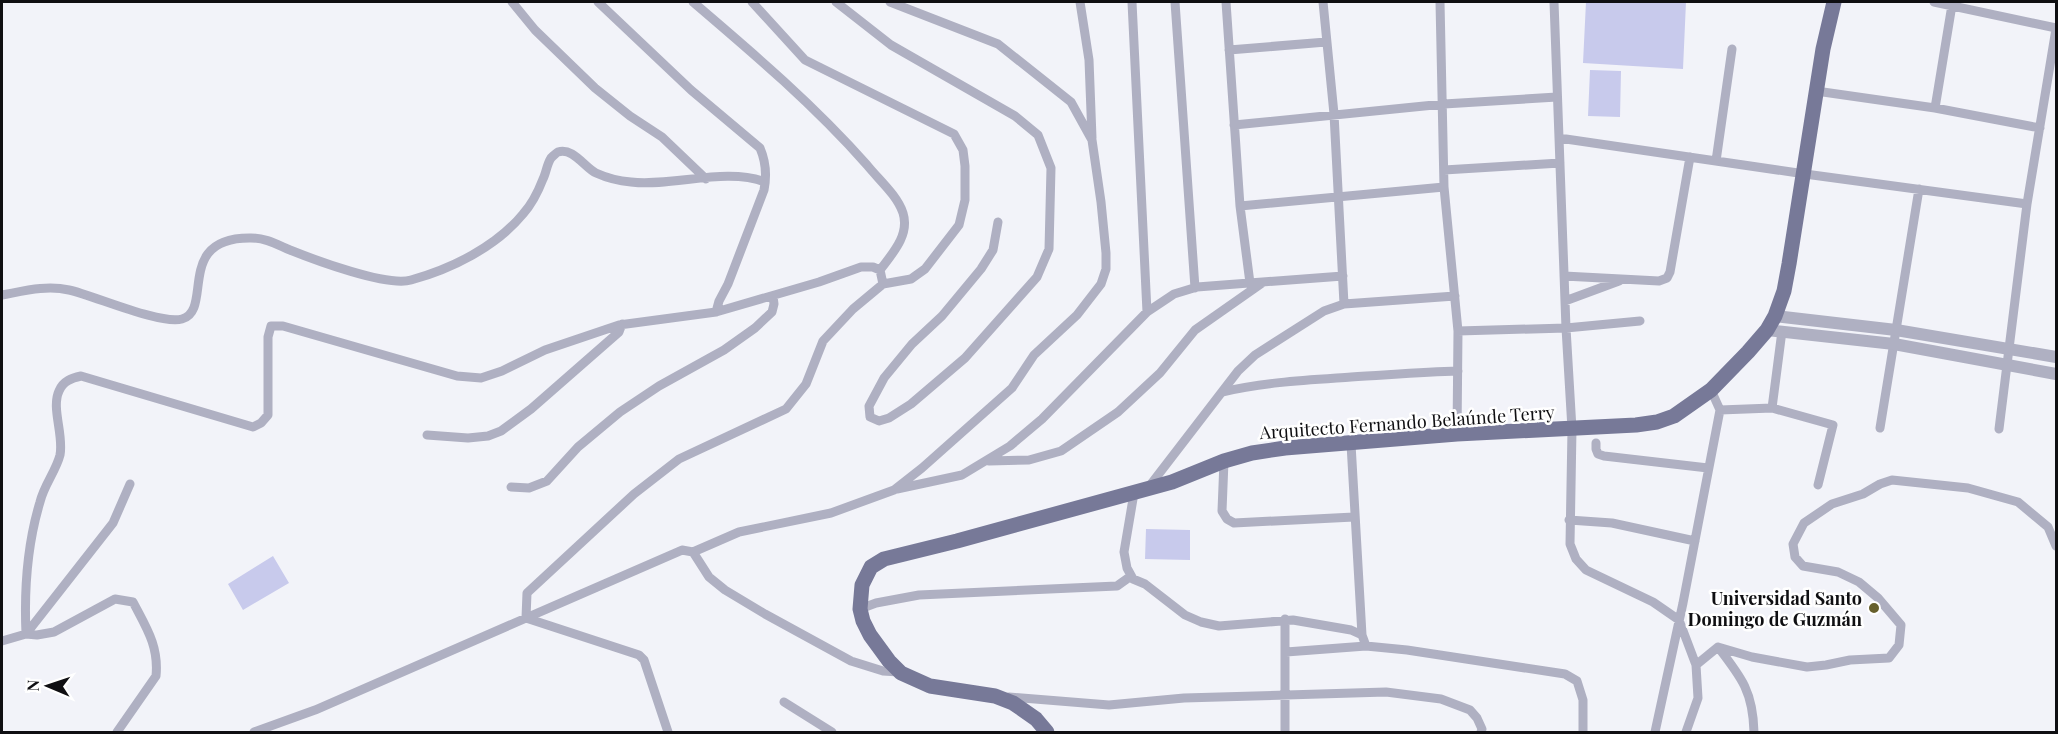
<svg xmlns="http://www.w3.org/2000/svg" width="2058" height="734" viewBox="0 0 2058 734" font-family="'Playfair Display',serif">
<rect width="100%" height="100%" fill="#f2f3f9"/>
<path fill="#c8caec" d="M 1586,2 L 1686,2 L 1683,69 L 1583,63 Z
M 1590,70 L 1621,71 L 1620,117 L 1588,116 Z
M 1146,529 L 1190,530 L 1190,560 L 1145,559 Z
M 273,556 L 289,583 L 243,610 L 228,584 Z"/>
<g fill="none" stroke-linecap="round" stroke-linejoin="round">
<path stroke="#afb0c2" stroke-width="9" d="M 512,2 L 535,30 L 595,88 L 630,116 L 662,137 L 706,179
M 598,2 L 691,90 L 760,148 C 766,162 767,175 764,190 L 728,284 L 719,301 L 716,312
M 752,2 L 805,60 L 954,134 L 963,150 L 965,166 L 965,200 L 959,225 L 925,269 L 911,279 L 883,284
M 836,2 L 891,45 L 1015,116 L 1038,135 L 1051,168 L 1049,249 L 1037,277 L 965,358 L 911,404 L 889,418 L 879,421 L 870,417 L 869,406 L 884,378 L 912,344 L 942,316 L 981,269 L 993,250 L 998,222
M 1080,2 L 1089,60 L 1092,138
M 1132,2 L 1147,312
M 1175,2 L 1195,288
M 1226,2 L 1240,206 L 1250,283
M 1323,2 L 1334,114 L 1344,304
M 1440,2 L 1444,187 L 1458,331 L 1457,434
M 1554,2 L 1566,328 L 1572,429 L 1570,544 L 1576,559 L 1586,570 L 1653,602 L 1679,620 L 1696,665 L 1698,698 L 1686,732
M 1934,2 L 2056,28
M 1229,50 L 1326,42
M 1816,91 L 1935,108 L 2040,128
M 1935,108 L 1952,5
M 1234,125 L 1444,104 L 1557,97
M 1559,138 L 1805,174 L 2027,204
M 1716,161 L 1732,49
M 1444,170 L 1560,163
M 1240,206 L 1444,187
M 1564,276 L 1659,281 L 1667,278 L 1670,272 L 1690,157
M 2,295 C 24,291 46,285 69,290 C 93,295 160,325 182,319 C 214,310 174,237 251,238 C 266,238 276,244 290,250 C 315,260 387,287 411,280 C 451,269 496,247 523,214 C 532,204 538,192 543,179 C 546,173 547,164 551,158 C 553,156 556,153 558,152 C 573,147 585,168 596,173 C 607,178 619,181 631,182 C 674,187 725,167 765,182
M 1565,301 L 1619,281
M 1458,331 L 1566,328 L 1640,321
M 1222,392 C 1265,382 1308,380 1351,377 C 1387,375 1422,372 1458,371
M 1772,408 L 1782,331
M 1720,410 L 1772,408 L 1833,425 L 1818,485
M 1880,428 L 1919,189
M 1999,429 L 2027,204 L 2056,29
M 427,435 L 468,438 L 488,436 L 501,431 L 531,409 L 619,332 L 622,324
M 1596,443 L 1596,449 L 1598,454 L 1604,456 L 1708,468
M 1351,444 L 1362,635
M 989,461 L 1029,460 L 1061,451 L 1118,412 L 1160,373 L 1195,330 L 1262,283
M 1224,461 L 1222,511 L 1227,519 L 1234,523 L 1354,517
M 511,487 L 529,488 L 547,481 L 578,447 L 620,412 L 659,386 L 724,350 L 755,328 L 772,312 L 774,304 L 773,296
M 1148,488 L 1238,371 L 1255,355 L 1324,311 L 1344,304 L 1455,296
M 897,489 L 962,475 L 1010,446 L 1042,419 L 1147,312 L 1174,294 L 1197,287 L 1343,276
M 1134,493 L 1124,552 L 1127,568 L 1133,579 L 1145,584 L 1185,615 L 1201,622 L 1219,626 L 1293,620 L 1351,630 L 1362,635 L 1366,646
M 1569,520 L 1612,523 L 1695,541
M 693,552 L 739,532 L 831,513 L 894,490 L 922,468 L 1012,388 L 1034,355 L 1077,315 L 1101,284 L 1106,269 L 1106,253 L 1101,202 L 1092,140 L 1071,102 L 998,44 L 890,2
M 860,609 L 876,603 L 919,595 L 1117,586 L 1131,576
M 2,641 L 26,634 L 113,523 L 130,484
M 1718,647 L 1752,657 L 1807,667 L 1826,665 L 1850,660 L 1889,658 L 1899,645 L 1901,625 L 1878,598 L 1859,582 L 1838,572 L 1803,566 L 1795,557 L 1793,544 L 1804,523 L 1832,504 L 1863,494 L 1880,484 L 1892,480 L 1968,488 L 2018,502 L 2048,527 L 2056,546
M 1286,652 L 1366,646 L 1407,650 L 1565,674 L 1577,681 L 1583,700 L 1583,732
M 1696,665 L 1718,647 C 1742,678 1753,692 1754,732
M 1009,697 L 1109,705 L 1184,698 L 1386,692 L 1441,699 L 1470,710 L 1477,718 L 1482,729 L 1481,732
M 784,702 L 832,732
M 117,732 L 156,676 C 159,646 146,627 133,602 L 115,599 L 54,632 L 37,635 L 26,634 C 24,589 27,545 40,502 C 44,485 56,471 60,455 C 64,435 51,408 59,391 C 63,381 72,378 81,376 L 253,427 L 261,423 L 268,415 L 268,337 L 271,326 L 283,326 L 457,376 L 481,378 L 502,371 L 545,350 L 619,325 L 716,312 L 819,282 L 861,267 L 873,267 L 880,270 C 892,254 910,235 903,213 C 897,195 879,180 867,165 C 814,105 754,54 693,2
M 254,732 L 315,710 L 682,550 L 693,552 L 709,577 L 725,590 L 765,614 L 851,661 L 883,671 L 899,672
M 668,732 L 644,660 L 639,655 L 526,618 L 527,593 L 634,494 L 679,459 L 786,409 L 806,384 L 823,341 L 853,309 L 883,284 L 880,270
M 1285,732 L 1285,619
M 1655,732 L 1683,603 L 1720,410 L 1711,390"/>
<path stroke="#afb0c2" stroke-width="12" d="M 1775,316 L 1896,330 L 2056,357
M 1767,330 L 1894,344 L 2056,374"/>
<path stroke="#777998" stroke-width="15" d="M 1047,732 L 1036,719 L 1013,703 L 995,696 L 930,686 L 901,673 L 889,661 L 870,635 L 863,621 L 860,609 L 862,585 L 871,567 L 884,559 L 957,541 L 1172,482 L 1224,461 L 1252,453 L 1285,448 L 1457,434 L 1636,425 L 1657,422 L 1674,416 L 1711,390 L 1748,352 L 1767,330 L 1775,316 L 1784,291 L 1789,264 L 1823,49 L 1834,2"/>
</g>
<circle fill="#665f2c" stroke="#fff" stroke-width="2" cx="1874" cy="608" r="6"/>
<g text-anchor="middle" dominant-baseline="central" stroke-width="5" stroke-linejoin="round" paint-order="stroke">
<g font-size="18" fill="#0f0f12" stroke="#fff">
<text transform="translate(1407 422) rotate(-4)">Arquitecto Fernando Belaúnde Terry</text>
</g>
<g font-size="18" font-weight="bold" fill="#0f0f12" stroke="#fff" text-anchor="end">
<text x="1862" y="598">Universidad Santo<tspan x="1862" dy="21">Domingo de Guzmán</tspan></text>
</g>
</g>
<rect width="2058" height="734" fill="none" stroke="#0f0f12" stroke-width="6"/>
<g transform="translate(48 686) rotate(272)" stroke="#ffffff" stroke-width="4.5" paint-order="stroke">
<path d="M0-4.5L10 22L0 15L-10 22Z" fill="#0f0f12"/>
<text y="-9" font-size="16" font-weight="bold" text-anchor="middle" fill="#0f0f12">N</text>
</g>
</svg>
